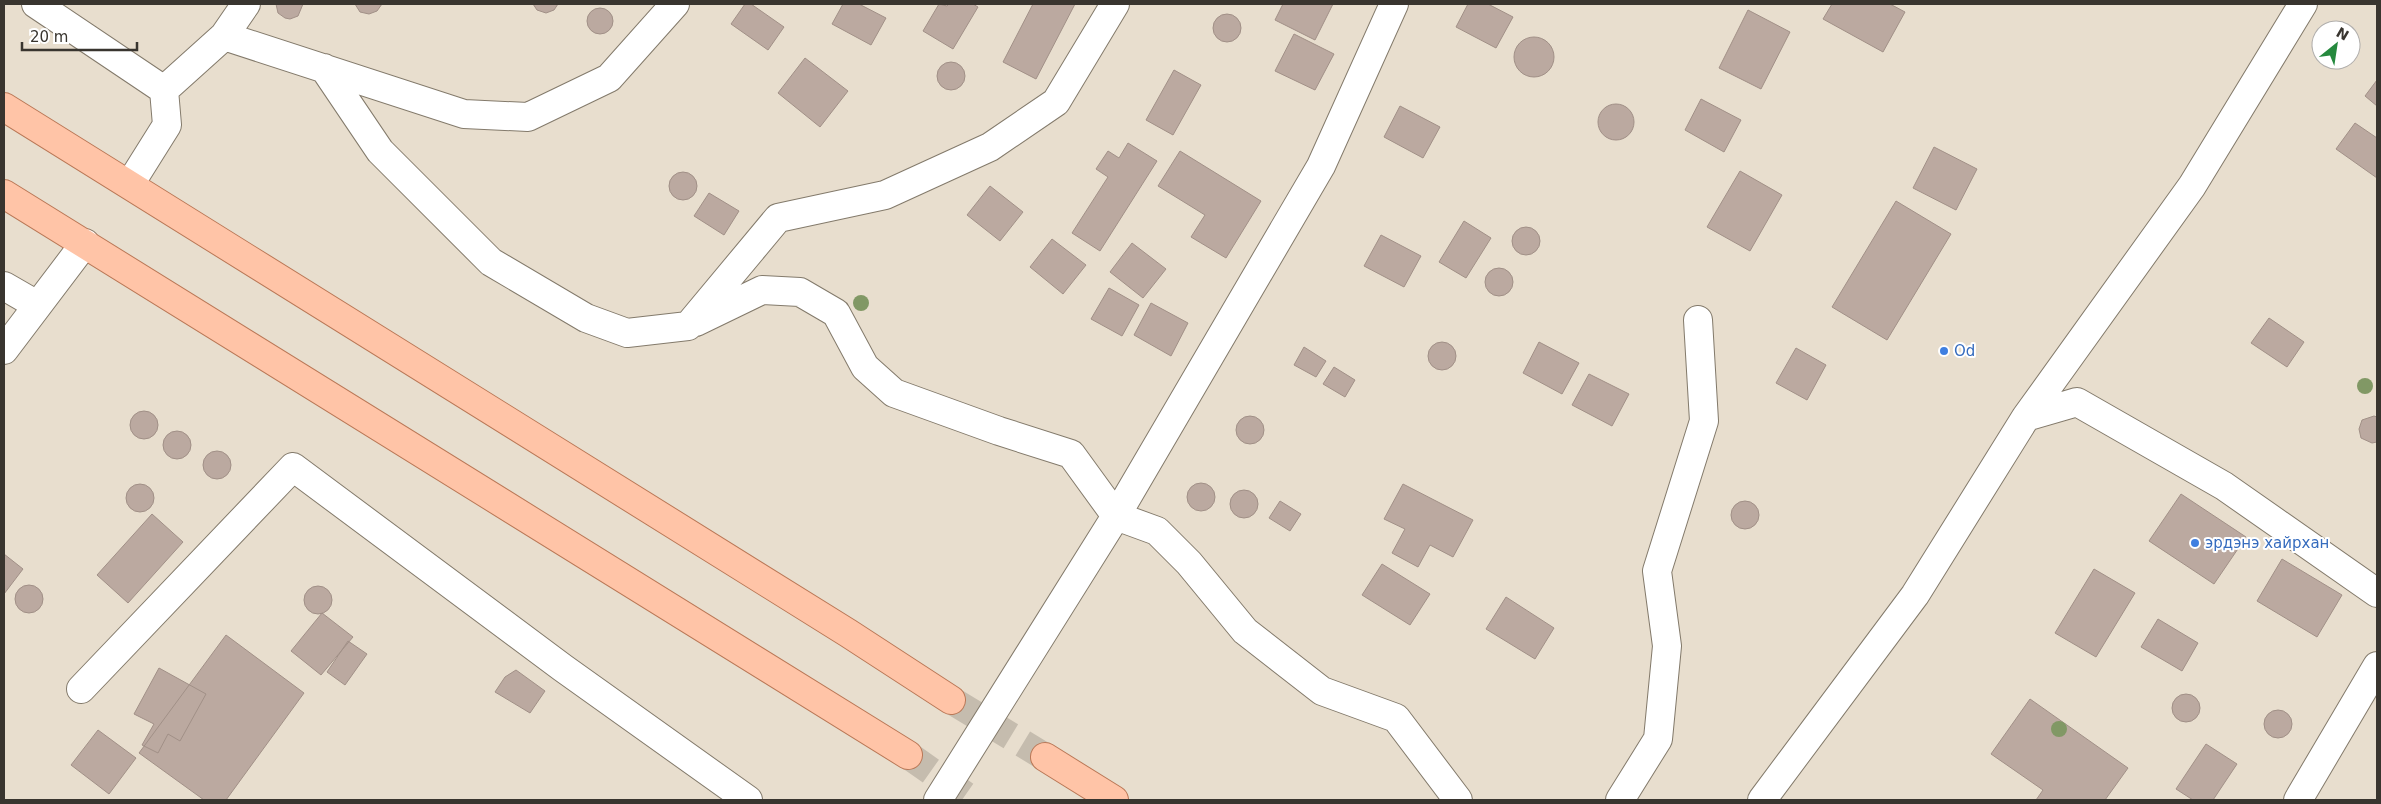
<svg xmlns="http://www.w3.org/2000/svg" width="2381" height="804" viewBox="0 0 2381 804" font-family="'DejaVu Sans',sans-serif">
<rect width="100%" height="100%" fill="#e8dece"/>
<path fill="#bba9a0" stroke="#a19087" d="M 276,4 L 303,4 L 298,16 L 290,19 L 285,18 L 278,13 Z
M 355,4 L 382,4 L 377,11 L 369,14 L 360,12 Z
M 533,4 L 558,4 L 554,10 L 546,13 L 537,10 Z
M 745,4 L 751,4 L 784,27 L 768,50 L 731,24 Z
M 843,4 L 859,4 L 886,18 L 871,45 L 832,24 Z
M 939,4 L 947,6 L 949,4 L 973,4 L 978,7 L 953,49 L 923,31 Z
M 1033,4 L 1075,4 L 1036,79 L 1003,62 Z
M 1283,4 L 1333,4 L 1315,40 L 1275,20 Z
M 1468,4 L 1488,4 L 1513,17 L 1496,48 L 1456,27 Z
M 1832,4 L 1890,4 L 1905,12 L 1883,52 L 1823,19 Z
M587 21a13 13 0 1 1 26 0a13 13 0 1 1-26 0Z
M 1748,10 L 1790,32 L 1761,89 L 1719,68 Z
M1213 28a14 14 0 1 1 28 0a14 14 0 1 1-28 0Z
M 1294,34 L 1334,54 L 1315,90 L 1275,71 Z
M1514 57a20 20 0 1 1 40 0a20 20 0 1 1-40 0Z
M 805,58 L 848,91 L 820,127 L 778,93 Z
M937 76a14 14 0 1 1 28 0a14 14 0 1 1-28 0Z
M 1174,70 L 1201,85 L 1173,135 L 1146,120 Z
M 2377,80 L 2377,106 L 2365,96 Z
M 1701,99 L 1741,120 L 1724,152 L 1685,130 Z
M1598 122a18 18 0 1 1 36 0a18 18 0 1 1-36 0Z
M 1400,106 L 1440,127 L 1423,158 L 1384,137 Z
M 2355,123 L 2377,138 L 2377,178 L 2336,149 Z
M 1128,143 L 1157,161 L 1100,251 L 1072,233 L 1108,177 L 1096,169 L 1108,151 L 1119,158 Z
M 1934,147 L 1977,169 L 1956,210 L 1913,188 Z
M 1180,151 L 1261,201 L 1226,258 L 1191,237 L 1205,215 L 1158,186 Z
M 1740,171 L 1782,195 L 1750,251 L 1707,227 Z
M669 186a14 14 0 1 1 28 0a14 14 0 1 1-28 0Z
M 990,186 L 1023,212 L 1000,241 L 967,215 Z
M 709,193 L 739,211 L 724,235 L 694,216 Z
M 1896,201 L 1951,234 L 1887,340 L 1832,307 Z
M 1464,221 L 1491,238 L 1466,278 L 1439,262 Z
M1512 241a14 14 0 1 1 28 0a14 14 0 1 1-28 0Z
M 1381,235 L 1421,256 L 1404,287 L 1364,266 Z
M 1052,239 L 1086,265 L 1063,294 L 1030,267 Z
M 1132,243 L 1166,269 L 1143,298 L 1110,272 Z
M1485 282a14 14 0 1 1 28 0a14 14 0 1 1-28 0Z
M 1109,288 L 1139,305 L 1122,336 L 1091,319 Z
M 1151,303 L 1188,323 L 1171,356 L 1134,335 Z
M 2269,318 L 2304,342 L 2287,367 L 2251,343 Z
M 1539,342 L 1579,363 L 1562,394 L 1523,373 Z
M1428 356a14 14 0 1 1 28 0a14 14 0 1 1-28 0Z
M 1304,347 L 1326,361 L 1316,377 L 1294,365 Z
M 1796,348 L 1826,365 L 1807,400 L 1776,383 Z
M 1334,367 L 1355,380 L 1345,397 L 1323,384 Z
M 1589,374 L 1629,394 L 1612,426 L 1572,405 Z
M130 425a14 14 0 1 1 28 0a14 14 0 1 1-28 0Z
M 2374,416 L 2377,417 L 2377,442 L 2372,443 L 2361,438 L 2359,429 L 2362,420 Z
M1236 430a14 14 0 1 1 28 0a14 14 0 1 1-28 0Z
M163 445a14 14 0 1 1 28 0a14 14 0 1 1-28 0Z
M203 465a14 14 0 1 1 28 0a14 14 0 1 1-28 0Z
M1187 497a14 14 0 1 1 28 0a14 14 0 1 1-28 0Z
M 1403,484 L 1473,520 L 1453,557 L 1430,545 L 1418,567 L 1392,553 L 1405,529 L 1384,519 Z
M126 498a14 14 0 1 1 28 0a14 14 0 1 1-28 0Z
M1230 504a14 14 0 1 1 28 0a14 14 0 1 1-28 0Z
M 2181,494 L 2246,537 L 2214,584 L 2149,541 Z
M 1280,501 L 1301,514 L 1290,531 L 1269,518 Z
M1731 515a14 14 0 1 1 28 0a14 14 0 1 1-28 0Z
M 152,514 L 183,542 L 128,603 L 97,575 Z
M 4,554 L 23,569 L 4,594 Z
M 2282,559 L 2342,595 L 2317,637 L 2257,601 Z
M 1382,564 L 1430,594 L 1410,625 L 1362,595 Z
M 2094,569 L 2135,593 L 2096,657 L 2055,633 Z
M15 599a14 14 0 1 1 28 0a14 14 0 1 1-28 0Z
M304 600a14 14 0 1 1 28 0a14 14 0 1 1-28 0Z
M 1506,597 L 1554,628 L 1535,659 L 1486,629 Z
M 322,613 L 353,637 L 321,675 L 291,651 Z
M 2158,619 L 2198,643 L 2182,671 L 2141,647 Z
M 226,635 L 304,693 L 226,800 L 204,800 L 139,753 Z
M 348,641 L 367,654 L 345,685 L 327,672 Z
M 159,668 L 206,694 L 180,741 L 168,734 L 158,753 L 142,745 L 154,724 L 134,714 Z
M 516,670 L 545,691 L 530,713 L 495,692 L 505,677 Z
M2172 708a14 14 0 1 1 28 0a14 14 0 1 1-28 0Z
M 2030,699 L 2128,768 L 2105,800 L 2036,800 L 2043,790 L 1991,754 Z
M2264 724a14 14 0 1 1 28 0a14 14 0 1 1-28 0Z
M 98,730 L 136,758 L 109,794 L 71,765 Z
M 2206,744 L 2237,764 L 2213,800 L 2193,800 L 2176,789 Z"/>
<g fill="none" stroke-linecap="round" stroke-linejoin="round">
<path stroke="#c5bcae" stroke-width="28" stroke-dasharray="28 14" stroke-linecap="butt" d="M 951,700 L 1045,757
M 908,755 L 972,800"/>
<defs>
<path id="minor" d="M 36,4 L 164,90 L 167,125 L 130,184
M 224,36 L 464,114 L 528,117 L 609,78 L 675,4
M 324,68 L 380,151 L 491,262 L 586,318 L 627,333 L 688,326 L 778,218 L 885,195 L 990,147 L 1056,102 L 1115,4
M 164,90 L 224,36 L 246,4
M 4,286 L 37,305
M 696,322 L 762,290 L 800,292 L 836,313 L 865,367 L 894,393 L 999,431 L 1071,454 L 1116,516 L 1157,531 L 1189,563 L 1245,631 L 1322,691 L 1396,718 L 1458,800
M 4,350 L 85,243
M 2026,417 L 2077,402 L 2224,486 L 2377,593
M 81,689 L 293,467 L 563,668 L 748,800
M 938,800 L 1116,516 L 1321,166 L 1394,4
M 1620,800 L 1658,739 L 1667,646 L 1657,571 L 1704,421 L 1698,320
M 1762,800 L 1915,595 L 2026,417 L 2192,186 L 2303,4
M 2298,800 L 2377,666"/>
<path id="major" d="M 4,107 L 848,633 L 951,700
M 4,194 L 908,755
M 1045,757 L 1114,800"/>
</defs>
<use href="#minor" stroke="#837a6b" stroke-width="30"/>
<use href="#major" stroke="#ba7857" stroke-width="30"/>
<use href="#minor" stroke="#fff" stroke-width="28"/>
<use href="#major" stroke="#ffc4a7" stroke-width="28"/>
</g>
<g fill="#819865">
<circle cx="861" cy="303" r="8"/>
<circle cx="2365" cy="386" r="8"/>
<circle cx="2059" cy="729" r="8"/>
</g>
<g fill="#3f7fe0" stroke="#fff" stroke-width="2">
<circle cx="1944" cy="351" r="5"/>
<circle cx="2195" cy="543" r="5"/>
</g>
<g text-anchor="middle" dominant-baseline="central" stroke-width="4" stroke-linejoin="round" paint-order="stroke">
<g font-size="15" fill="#366cbe" stroke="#fff" text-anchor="start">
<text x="1954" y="351">Od</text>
<text x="2205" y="543">эрдэнэ хайрхан</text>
</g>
</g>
<rect width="2381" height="804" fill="none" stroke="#39352f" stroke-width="10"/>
<g transform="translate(2336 45) rotate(30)"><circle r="24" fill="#ffffff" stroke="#b0aeac"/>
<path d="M0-4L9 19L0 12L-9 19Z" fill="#25893e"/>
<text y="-8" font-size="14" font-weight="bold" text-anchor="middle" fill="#39352f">N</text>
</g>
<path d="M22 42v8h115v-8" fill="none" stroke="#39352f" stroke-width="2.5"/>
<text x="30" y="42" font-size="15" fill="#39352f" stroke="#ffffff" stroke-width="4" paint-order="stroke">20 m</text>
</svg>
